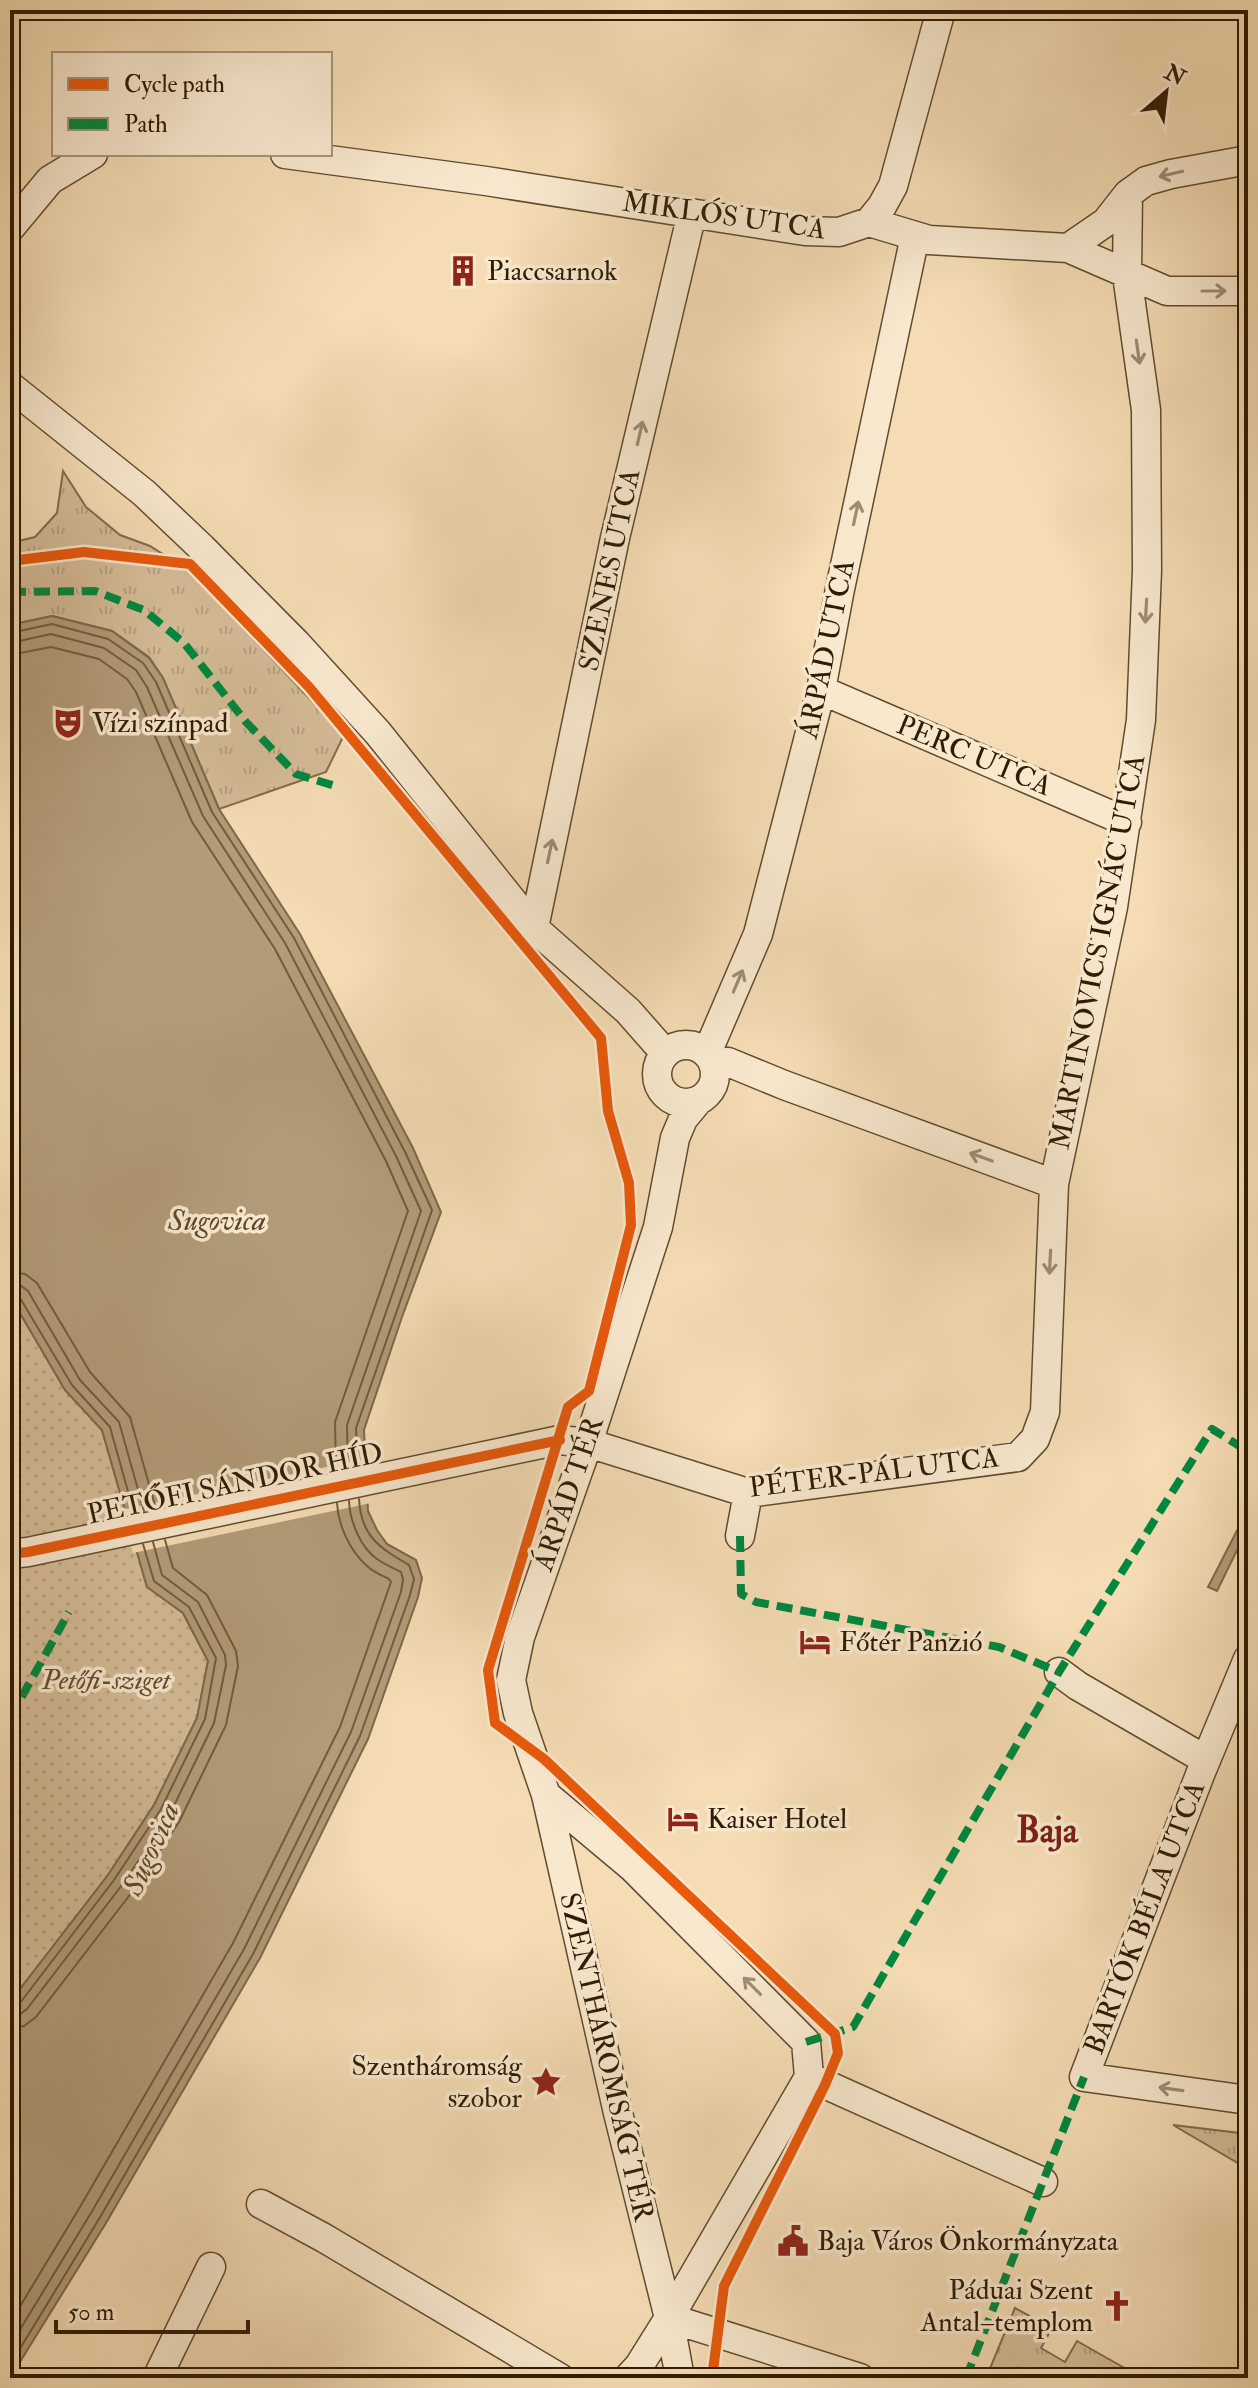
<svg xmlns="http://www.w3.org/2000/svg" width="1258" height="2388" viewBox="0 0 1258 2388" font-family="'IM FELL Double Pica',serif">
<defs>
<pattern id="grass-tufts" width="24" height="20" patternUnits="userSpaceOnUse" patternTransform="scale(2)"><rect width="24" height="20" fill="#d4bb96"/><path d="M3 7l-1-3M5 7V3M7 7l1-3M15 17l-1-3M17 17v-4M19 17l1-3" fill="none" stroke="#b6a080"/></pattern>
<pattern id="park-dots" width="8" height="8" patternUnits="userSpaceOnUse" patternTransform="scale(2)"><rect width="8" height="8" fill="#d4bb96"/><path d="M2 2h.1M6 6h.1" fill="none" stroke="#b6a080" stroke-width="1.8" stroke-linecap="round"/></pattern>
</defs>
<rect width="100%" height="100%" fill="#f5dcb4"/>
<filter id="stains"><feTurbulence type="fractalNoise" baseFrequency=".0025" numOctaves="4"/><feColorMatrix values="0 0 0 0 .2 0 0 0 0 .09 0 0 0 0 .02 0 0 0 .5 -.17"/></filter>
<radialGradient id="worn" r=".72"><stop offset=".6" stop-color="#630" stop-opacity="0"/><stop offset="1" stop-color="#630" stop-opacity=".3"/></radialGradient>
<path fill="url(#grass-tufts)" stroke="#826c4c" stroke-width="2" d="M 63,471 L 86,507 L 120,535 L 150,546 L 189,571 L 344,735 L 326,772 L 219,809 L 163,678 L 149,657 L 112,631 L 52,616 L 10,625 L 10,543 L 35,537 L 57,513 Z
M 1173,2125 L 1248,2134 L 1248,2169 Z
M 1015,2308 L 1052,2328 L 1041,2348 L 1065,2362 L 1077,2341 L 1142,2378 L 986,2378 Z"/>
<path fill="url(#park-dots)" stroke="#826c4c" stroke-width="2" d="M 10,1296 L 65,1390 L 102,1430 L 147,1587 L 183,1613 L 208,1661 L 197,1718 L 154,1805 L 108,1875 L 10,2002 Z"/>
<path fill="#b29b78" stroke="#7e6849" stroke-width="2" d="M 52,616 L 112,631 L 149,658 L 163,678 L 219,809 L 300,934 L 413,1148 L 441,1212 L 402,1317 L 364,1430 L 368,1511 L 377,1530 L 387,1544 L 416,1560 L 422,1578 L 418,1597 L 368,1739 L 260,1958 L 106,2223 L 10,2378 L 10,2002 L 108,1875 L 154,1805 L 197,1718 L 208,1661 L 183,1613 L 147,1587 L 102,1430 L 65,1390 L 10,1296 L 10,625 Z
M 1248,1476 L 1248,1528 L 1217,1591 L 1208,1587 L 1246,1513 C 1243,1498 1234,1490 1248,1476 Z"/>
<path fill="#f5dcb4" d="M 369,1458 L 371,1503 L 133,1553 L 121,1510 Z"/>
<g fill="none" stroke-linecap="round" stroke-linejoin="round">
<path stroke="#715c3e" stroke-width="2" d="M 10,633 L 52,624 L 108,639 L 143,663 L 156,682 L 212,812 L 294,938 L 405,1152 L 432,1210 L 356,1428 L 358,1466
M 10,643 L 51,634 L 104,648 L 136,670 L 147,687 L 203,816 L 285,943 L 396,1156 L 421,1211 L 347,1425 L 348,1468
M 10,655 L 51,647 L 99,659 L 127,679 L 136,692 L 192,822 L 275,949 L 386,1161 L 408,1211 L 335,1422 L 336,1471
M 10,1272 L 25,1274 L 37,1283 L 90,1372 L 130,1417 L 156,1509
M 10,1284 L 20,1285 L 28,1291 L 80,1380 L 119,1422 L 144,1511
M 10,1294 L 16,1294 L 20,1298 L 72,1385 L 110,1427 L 134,1513
M 10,2006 L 20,2003 L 114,1880 L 161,1809 L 205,1719 L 216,1658 L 189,1607 L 154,1581 L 143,1544
M 10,2016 L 19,2015 L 27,2009 L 122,1885 L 170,1814 L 214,1723 L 226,1665 L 225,1655 L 198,1602 L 162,1575 L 153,1542
M 10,2028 L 24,2026 L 36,2017 L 132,1892 L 179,1822 L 226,1725 L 238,1666 L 236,1651 L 207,1595 L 173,1568 L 165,1540
M 10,2323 L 80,2207 L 233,1943 L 340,1727 L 391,1582 L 389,1579 C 381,1575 373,1572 367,1566 C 350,1551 338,1525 337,1503
M 10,2346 L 91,2213 L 244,1949 L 351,1732 L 401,1592 L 403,1579 L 401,1572 C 393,1568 384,1564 377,1559 C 360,1547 350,1521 349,1501
M 10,2365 L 99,2219 L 253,1954 L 360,1736 L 410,1595 L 414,1579 L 409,1565 C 380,1548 361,1537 359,1499"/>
<defs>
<path id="minor" d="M 285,154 L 486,181 L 805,231 L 839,232 L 869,222 L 929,240 L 1068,248 L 1167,291 L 1248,291
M 869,222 L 882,206 L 893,186 L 941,10
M 10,228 L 50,180 L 93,154
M 1068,248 L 1106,222 L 1128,194 L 1146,181 L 1171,174 L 1248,160
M 10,386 L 144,493 L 202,548 L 296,643 L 378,733 L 534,928 L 628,1011 L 665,1053
M 821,690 L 1127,822
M 534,928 L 615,538 L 692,213
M657 1074a29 29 0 1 1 58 0a29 29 0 1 1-58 0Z
M 707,1053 L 758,934 L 821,690 L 840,589 L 915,236
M 714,1063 L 728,1062 L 784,1085 L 1054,1184
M 740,1536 L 748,1493
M 10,1554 L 28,1552 L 560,1440 L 588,1443 L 748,1493 L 1018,1457 L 1035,1439 L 1045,1412 L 1054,1184 L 1113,907 L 1141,720 L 1147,570 L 1146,410 L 1127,275 L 1128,194
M 1248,1659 L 1201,1772 L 1084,2077 L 1248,2100
M 1059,1672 L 1078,1686 L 1206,1760
M 546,1795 L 632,1867 L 806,2042 L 809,2077 L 669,2318 L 639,2366 L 628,2378
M 809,2077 L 1043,2182
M 261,2204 L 324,2238 L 560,2378
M 669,2318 L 860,2378
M 157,2378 L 211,2267
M 680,2378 L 669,2318 L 618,2113 L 546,1795 L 518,1713 L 511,1680 L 520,1637 L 588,1443 L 658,1227 L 675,1138 L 683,1119 L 697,1102"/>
</defs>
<use href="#minor" stroke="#614c2f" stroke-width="31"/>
<use href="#minor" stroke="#f8e8ce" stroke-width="28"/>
<path stroke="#00873e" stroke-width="8" stroke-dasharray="16 8" stroke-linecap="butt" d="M 10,592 L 95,591 L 144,610 L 184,643 L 246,722 L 296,774 L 335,786
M 740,1536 L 741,1594 L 756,1602 L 999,1647 L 1059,1672
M 10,1718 L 69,1612
M 806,2042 L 853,2027 L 1059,1672 L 1212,1429 L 1241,1447 L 1248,1439
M 966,2378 L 1084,2077"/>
<defs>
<path id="cycleway" d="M 10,561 L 84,552 L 190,564 L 309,687 L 601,1038 L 608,1111 L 629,1183 L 631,1225 L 589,1391 L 568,1407 L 488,1670 L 495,1723 L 544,1759 L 835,2034 L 838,2053 L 825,2085 L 724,2286 L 712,2378
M 10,1554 L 28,1552 L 560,1440"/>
</defs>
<use href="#cycleway" stroke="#f8e8ce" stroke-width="15"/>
<use href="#cycleway" stroke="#e8590c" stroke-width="10"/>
</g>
<defs><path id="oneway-shaft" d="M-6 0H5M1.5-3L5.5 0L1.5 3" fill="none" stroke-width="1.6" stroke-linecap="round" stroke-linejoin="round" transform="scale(2)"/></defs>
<g stroke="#9e8c73">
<use href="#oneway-shaft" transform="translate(1171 174) rotate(167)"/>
<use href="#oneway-shaft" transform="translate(1214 291)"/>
<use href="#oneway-shaft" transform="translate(1138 352) rotate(82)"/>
<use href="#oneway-shaft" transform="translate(640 433) rotate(-77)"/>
<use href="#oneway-shaft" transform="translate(856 513) rotate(-78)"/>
<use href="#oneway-shaft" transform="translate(1146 611) rotate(93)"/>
<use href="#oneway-shaft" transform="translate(550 851) rotate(-78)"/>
<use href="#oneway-shaft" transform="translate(738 981) rotate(-67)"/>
<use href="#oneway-shaft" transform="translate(981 1157) rotate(-160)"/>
<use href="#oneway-shaft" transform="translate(1050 1262) rotate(93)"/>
<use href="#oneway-shaft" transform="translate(752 1986) rotate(-135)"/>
<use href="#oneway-shaft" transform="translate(1171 2089) rotate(-172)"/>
</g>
<defs>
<symbol id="building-bare" viewBox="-9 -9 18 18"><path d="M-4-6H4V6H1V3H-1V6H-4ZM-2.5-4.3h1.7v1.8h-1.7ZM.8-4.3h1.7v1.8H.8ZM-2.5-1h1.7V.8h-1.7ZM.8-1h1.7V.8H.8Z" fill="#8f2418" stroke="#f8e8ce" stroke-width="2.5" paint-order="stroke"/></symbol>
<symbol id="theatre-bare" viewBox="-9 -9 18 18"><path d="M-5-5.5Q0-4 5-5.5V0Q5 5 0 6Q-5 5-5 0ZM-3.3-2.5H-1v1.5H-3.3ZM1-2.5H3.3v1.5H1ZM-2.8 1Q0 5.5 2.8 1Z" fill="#8f2418" stroke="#f8e8ce" stroke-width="2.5" paint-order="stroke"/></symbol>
<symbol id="hotel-bare" viewBox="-9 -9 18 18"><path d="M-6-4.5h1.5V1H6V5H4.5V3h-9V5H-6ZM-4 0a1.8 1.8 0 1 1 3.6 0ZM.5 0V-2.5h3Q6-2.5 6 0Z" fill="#8f2418" stroke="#f8e8ce" stroke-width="2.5" paint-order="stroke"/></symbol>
<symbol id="sight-bare" viewBox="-9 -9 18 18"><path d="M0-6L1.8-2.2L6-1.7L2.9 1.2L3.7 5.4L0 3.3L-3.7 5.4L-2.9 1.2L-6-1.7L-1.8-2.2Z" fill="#8f2418" stroke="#f8e8ce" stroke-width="2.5" paint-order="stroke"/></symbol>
<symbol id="civic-bare" viewBox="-9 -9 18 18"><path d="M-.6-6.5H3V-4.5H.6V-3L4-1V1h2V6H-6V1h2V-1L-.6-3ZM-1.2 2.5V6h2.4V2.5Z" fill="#8f2418" stroke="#f8e8ce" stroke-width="2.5" paint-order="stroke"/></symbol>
<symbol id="church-bare" viewBox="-9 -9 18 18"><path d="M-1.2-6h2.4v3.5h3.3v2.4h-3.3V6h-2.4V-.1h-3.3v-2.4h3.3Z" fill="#8f2418" stroke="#f8e8ce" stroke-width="2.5" paint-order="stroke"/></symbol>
</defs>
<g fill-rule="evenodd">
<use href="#building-bare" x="441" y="249" width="44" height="44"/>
<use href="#theatre-bare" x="46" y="701" width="44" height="44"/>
<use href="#hotel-bare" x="793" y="1620" width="44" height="44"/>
<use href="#hotel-bare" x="661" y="1797" width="44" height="44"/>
<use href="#sight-bare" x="524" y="2060" width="44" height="44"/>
<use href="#civic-bare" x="771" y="2219" width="44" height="44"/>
<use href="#church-bare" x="1095" y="2284" width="44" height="44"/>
</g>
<g text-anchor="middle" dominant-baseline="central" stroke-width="7" stroke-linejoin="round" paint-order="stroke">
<g font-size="28" fill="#301c03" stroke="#f8e8ce">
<text transform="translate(724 216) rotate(8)">MIKLÓS UTCA</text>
<text transform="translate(610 570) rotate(-78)">SZENES UTCA</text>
<text transform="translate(827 649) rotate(-78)">ÁRPÁD UTCA</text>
<text transform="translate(974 756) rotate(23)">PERC UTCA</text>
<text transform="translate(1098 952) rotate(-79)">MARTINOVICS IGNÁC UTCA</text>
<text transform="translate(874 1473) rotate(-7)">PÉTER-PÁL UTCA</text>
<text transform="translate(235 1484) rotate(-12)">PETŐFI SÁNDOR HÍD</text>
<text transform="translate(569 1494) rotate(-71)">ÁRPÁD TÉR</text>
<text transform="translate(1145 1918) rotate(-69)">BARTÓK BÉLA UTCA</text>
<text transform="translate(606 2057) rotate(77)">SZENTHÁROMSÁG TÉR</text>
</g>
<g font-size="28" fill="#301c03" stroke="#f8e8ce" text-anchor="start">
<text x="487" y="271">Piaccsarnok</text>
<text x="92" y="723">Vízi színpad</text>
<text x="839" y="1642">Főtér Panzió</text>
<text x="707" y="1819">Kaiser Hotel</text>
<text x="522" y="2066" text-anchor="end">Szentháromság<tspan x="522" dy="32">szobor</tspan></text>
<text x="817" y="2241">Baja Város Önkormányzata</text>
<text x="1093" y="2290" text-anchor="end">Páduai Szent<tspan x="1093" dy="32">Antal–templom</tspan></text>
</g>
<g font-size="28" font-style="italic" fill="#614c2f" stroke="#f8e8ce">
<text x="106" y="1680">Petőfi-sziget</text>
</g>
<g font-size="30" font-style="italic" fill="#5e482c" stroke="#f8e8ce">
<text x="217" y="1220">Sugovica</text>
<text transform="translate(151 1849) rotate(-66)">Sugovica</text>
</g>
<g font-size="36" font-weight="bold" fill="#7a1f14" stroke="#f8e8ce">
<text x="1047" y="1830">Baja</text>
</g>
</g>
<rect width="1258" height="2388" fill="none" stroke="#f5dcb4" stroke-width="40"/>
<rect x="12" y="12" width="1234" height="2364" fill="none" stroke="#301c03" stroke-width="4"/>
<rect x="20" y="20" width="1218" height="2348" fill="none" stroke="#301c03" stroke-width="2"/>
<rect x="52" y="52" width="280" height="104" fill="#f8e8ce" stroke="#a8967d" stroke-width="2"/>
<rect x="68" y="78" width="40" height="12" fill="#e8590c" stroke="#a8967d" stroke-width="2"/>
<text x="124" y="92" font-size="24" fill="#301c03">Cycle path</text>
<rect x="68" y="118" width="40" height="12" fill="#00873e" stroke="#a8967d" stroke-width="2"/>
<text x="124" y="132" font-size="24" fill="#301c03">Path</text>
<g transform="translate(1166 92) rotate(28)" stroke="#f8e8ce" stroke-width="6" paint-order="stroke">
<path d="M0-6L14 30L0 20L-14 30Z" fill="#301c03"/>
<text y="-12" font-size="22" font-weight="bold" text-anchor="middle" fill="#301c03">N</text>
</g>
<path d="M56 2320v12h192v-12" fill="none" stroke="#301c03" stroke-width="4"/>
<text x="68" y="2320" font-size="24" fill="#301c03" stroke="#f8e8ce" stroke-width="6" paint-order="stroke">50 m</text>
<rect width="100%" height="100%" filter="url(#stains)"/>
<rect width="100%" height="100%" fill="url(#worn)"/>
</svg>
